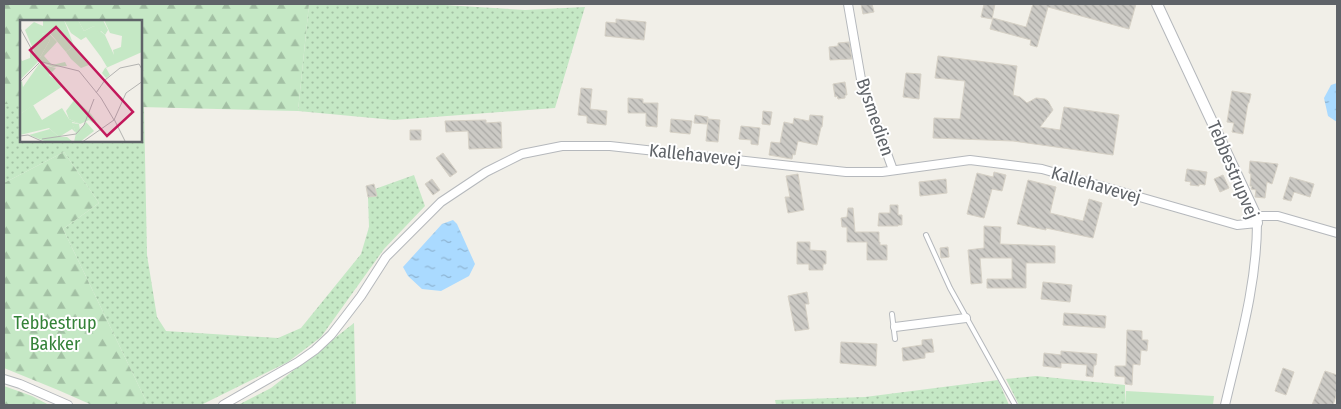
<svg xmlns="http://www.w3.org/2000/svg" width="1341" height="409" viewBox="0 0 1341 409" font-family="'Fira Sans Condensed',sans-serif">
<defs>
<pattern id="grass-dots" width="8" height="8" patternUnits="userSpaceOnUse" patternTransform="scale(1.25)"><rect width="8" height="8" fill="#c5e8c5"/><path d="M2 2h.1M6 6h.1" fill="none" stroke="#a3c0a4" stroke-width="1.8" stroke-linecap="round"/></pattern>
<pattern id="forest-firs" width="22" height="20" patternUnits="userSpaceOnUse" patternTransform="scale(1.25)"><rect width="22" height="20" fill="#c5e8c5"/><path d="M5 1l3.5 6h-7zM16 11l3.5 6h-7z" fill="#a3c0a4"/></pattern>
<pattern id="water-ripples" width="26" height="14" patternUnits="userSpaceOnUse" patternTransform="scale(1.25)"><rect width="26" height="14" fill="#aadaff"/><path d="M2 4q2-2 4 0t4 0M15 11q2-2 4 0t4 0" fill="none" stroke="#8eb4d2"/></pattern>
<pattern id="building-back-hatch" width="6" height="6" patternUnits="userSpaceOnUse" patternTransform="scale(1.25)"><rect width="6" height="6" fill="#cccac5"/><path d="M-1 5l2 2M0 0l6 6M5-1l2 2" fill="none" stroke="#a9a8a4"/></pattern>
</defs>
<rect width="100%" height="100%" fill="#f1efe8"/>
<path fill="url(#grass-dots)" d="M 309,4 L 428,4 L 525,10 L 585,7 L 555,108 L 394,120 L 298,111 Z
M 4,104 L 21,104 L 21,141 L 141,141 L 141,107 L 144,107 L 147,255 L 157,317 L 166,331 L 278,338 L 301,328 L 361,254 L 369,227 L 368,197 L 376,196 L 375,189 L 414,175 L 425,206 L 384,249 L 321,337 L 288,362 L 201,405 L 148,405 L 63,229 L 99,203 L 64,152 L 4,183 Z
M 354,323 L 356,405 L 238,405 L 271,388 Z
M 1036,376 L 1125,385 L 1125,405 L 1019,405 L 1006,379 Z
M 998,380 L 1009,405 L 776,405 L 775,400 L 865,397 Z"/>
<path fill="url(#forest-firs)" d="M 4,4 L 309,4 L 298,111 L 141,107 L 141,21 L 21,21 L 21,104 L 4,104 Z
M 64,152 L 99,203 L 63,229 L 148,405 L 92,405 L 58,390 L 4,368 L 4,183 Z
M 4,386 L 32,396 L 49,405 L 4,405 Z"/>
<path fill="#c5e8c5" d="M 1126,391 L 1214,396 L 1213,405 L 1125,405 Z"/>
<path fill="url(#water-ripples)" d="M 1337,83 L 1337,122 L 1328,116 L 1324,98 L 1331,85 Z
M 453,220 L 457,224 L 475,264 L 469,276 L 441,291 L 422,289 L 408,276 L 403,267 L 442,224 Z"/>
<path fill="url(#building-back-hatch)" stroke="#d6d1c6" d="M 861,4 L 872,4 L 874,12 L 863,14 Z
M 984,4 L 995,4 L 992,19 L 981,17 Z
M 1033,4 L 1136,4 L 1129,29 L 1048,7 L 1037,47 L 1030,45 L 1031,40 L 990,29 L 993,18 L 1026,27 Z
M 616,19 L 646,22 L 644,40 L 605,36 L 606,22 L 616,23 Z
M 838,43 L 849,42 L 852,59 L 830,60 L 829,47 L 838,46 Z
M 938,56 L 1017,66 L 1013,95 L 1020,97 L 1027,103 L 1036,98 L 1045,99 L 1048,101 L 1053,110 L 1040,127 L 1060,130 L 1064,107 L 1119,115 L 1113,155 L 1013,141 L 933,138 L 934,118 L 960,119 L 965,81 L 935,78 Z
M 906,73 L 921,74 L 919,99 L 903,97 Z
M 845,82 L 847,95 L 845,95 L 845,98 L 838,99 L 837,96 L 835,97 L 833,84 Z
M 581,88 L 592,89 L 590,109 L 607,111 L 606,125 L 587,123 L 587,116 L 578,115 Z
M 1232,91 L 1251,94 L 1249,103 L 1248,103 L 1243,134 L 1232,132 L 1234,123 L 1227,122 Z
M 628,98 L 643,99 L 643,103 L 658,103 L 657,127 L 646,126 L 646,113 L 628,113 Z
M 763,111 L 772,112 L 770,125 L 762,124 Z
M 695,115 L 708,117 L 707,124 L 694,123 Z
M 810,115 L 823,116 L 822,127 L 821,127 L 817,145 L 798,141 L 795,155 L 793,154 L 792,159 L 769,155 L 771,142 L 780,143 L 784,122 L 793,124 L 794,118 L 809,121 Z
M 671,119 L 692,121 L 690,134 L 670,132 Z
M 708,119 L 720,120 L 718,142 L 706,141 Z
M 486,120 L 486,123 L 501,122 L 502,148 L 469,149 L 468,131 L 446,132 L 445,121 Z
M 741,126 L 760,128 L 758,145 L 751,144 L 751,140 L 739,139 Z
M 410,130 L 421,130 L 421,140 L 410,140 Z
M 443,153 L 457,172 L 450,177 L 436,158 Z
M 1250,161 L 1278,164 L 1272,184 L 1267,182 L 1265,198 L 1255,197 L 1256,190 L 1251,189 L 1252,186 L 1250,186 L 1251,174 L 1249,173 Z
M 1187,169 L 1207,172 L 1205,185 L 1199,184 L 1199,186 L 1190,185 L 1191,182 L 1185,181 Z
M 994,172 L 1006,175 L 1002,191 L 992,189 L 984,218 L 967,214 L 977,173 L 993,177 Z
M 798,174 L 804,210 L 788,213 L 785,197 L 790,197 L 786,176 Z
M 1223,175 L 1229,188 L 1220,192 L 1214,179 Z
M 1290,177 L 1314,184 L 1310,197 L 1294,192 L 1291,201 L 1283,199 Z
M 432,179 L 440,190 L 433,195 L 425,184 Z
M 946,179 L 947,193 L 920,196 L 919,182 Z
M 1028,180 L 1056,187 L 1050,213 L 1083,221 L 1089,199 L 1102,203 L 1093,238 L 1046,228 L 1046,230 L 1017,224 Z
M 374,184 L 377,196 L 368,197 L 366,186 Z
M 890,205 L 898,205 L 898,215 L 902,215 L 902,225 L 898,225 L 898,226 L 878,226 L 879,213 L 890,213 Z
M 848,208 L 853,208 L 855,232 L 879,232 L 879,242 L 880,242 L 880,245 L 887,245 L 887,260 L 867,260 L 867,242 L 847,242 L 847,227 L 842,227 L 841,218 L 847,217 Z
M 984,226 L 1001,227 L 1000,244 L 1055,246 L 1055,263 L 1026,263 L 1026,288 L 987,288 L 987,279 L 1012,279 L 1012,258 L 980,258 L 982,283 L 971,284 L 968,250 L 984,248 Z
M 797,242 L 810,242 L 810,250 L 826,251 L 826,264 L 823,264 L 823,270 L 809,270 L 809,264 L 797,264 Z
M 948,247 L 949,257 L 941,258 L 940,248 Z
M 1043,282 L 1072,285 L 1070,302 L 1041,299 Z
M 807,292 L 809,304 L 805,304 L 809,329 L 795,331 L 788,296 Z
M 1064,313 L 1106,316 L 1105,328 L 1063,325 Z
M 1127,330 L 1142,331 L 1142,340 L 1148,340 L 1147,351 L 1141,350 L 1140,365 L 1133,364 L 1132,385 L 1125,384 L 1125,377 L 1115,376 L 1115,366 L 1126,366 Z
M 932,339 L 934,352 L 925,353 L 925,358 L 903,361 L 902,348 L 922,345 L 922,340 Z
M 841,342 L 877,344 L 876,366 L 840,363 Z
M 1061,351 L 1097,354 L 1096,365 L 1094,365 L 1093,377 L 1086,376 L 1087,365 L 1061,363 L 1061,368 L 1043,366 L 1044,353 L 1061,355 Z
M 1283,368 L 1294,372 L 1286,395 L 1275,391 Z
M 1325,371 L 1337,375 L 1337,393 L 1333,405 L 1312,405 Z"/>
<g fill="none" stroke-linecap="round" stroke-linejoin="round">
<defs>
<path id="service" d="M 926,235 L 950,288 L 1015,405
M 892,314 L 895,339"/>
<path id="minor" d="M 848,4 L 862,85 L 893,170
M 1256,216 L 1278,216 L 1337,233
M 895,327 L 966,318
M 4,379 L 20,384 L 68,405
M 223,405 L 298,362 L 315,350 L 331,335 L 345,317 L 361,296 L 386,257 L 441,202 L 486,172 L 522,154 L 562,146 L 610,146 L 846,172 L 882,172 L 970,160 L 1042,169 L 1237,225 L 1257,223 C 1257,285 1239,345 1225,405"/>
<path id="tertiary" d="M 1157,4 L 1256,216 L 1257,223"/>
</defs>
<use href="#service" stroke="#b5b8bc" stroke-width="6"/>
<use href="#minor" stroke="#b5b8bc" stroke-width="10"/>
<use href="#tertiary" stroke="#b5b8bc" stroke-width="12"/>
<use href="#service" stroke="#fff" stroke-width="4"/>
<use href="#minor" stroke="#fff" stroke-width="8"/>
<use href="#tertiary" stroke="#fff" stroke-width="10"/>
</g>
<g text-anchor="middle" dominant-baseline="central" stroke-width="4" stroke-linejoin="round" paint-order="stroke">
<g font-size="18" fill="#5f6368" stroke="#fff">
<text transform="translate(875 117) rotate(71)">Bysmedien</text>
<text transform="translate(695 155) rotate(6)">Kallehavevej</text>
<text transform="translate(1233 170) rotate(67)">Tebbestrupvej</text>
<text transform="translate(1096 185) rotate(16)">Kallehavevej</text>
</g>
<g font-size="18" fill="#348238" stroke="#fff">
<text x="55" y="323">Tebbestrup<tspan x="55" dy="21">Bakker</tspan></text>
</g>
</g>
<g transform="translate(20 20)">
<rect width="122" height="122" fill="#f1efe8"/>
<path d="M 44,0 L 58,0 L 64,11 L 74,6 L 85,15 L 94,35 L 93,30 L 101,27 L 102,16 L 90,13 L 84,0 L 122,0 L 122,32 L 86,48 L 90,55 L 86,58 L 82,53 L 85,48 L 87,47 L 81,37 L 66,17 L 61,20 L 51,13 ZM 28,12 L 37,22 L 24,36 L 32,45 L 45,42 L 47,46 L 33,47 L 18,41 L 30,20 L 22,14 ZM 54,26 L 65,41 L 69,45 L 61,48 L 51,39 L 46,32 ZM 19,44 L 36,48 L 29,55 L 43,66 L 0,94 L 0,63 L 2,61 L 3,67 ZM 55,79 L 71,94 L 76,101 L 73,103 L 69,100 L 60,104 L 49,99 L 46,91 ZM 66,102 L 74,111 L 60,122 L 54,122 L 56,113 L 52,103 L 59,104 L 60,110 ZM 30,109 L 39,117 L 47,117 L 53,122 L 27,122 L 9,115 Z" fill="#c5e8c5"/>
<path d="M 23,0 L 44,0 L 54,26 L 46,32 L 29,12 L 22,14 L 30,20 L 18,41 L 5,10 L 14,2 L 23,6 ZM 58,0 L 83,0 L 88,10 L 85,15 L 81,11 L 78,13 L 74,6 L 64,11 ZM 10,29 L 18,42 L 1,59 L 0,37 L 2,41 L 10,38 ZM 13,85 L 22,100 L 42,88 L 49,99 L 60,104 L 52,102 L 56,113 L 52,109 L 39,117 L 29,108 L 0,115 L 0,94 Z" fill="#c5e8c5"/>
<path fill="none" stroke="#b3b3b1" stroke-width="1" d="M 0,8 L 18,41 L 59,51 L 81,78 L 94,100M 0,62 L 19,43M 76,73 L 85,60 L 100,48 L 119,44 L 123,51M 94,99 L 106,123M 0,116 L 8,115 L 26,123M 22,119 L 56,114 L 64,105 L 74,79M 61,123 L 94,100 L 106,73 L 123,61"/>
<path fill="#c2185b" fill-opacity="0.15" stroke="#c2185b" stroke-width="2.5" d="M 36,7 L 113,92 L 87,116 L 10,30 Z"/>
<rect width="122" height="122" fill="none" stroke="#5f6368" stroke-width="2.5"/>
</g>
<rect width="1341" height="409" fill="none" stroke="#5f6368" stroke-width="10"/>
</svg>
